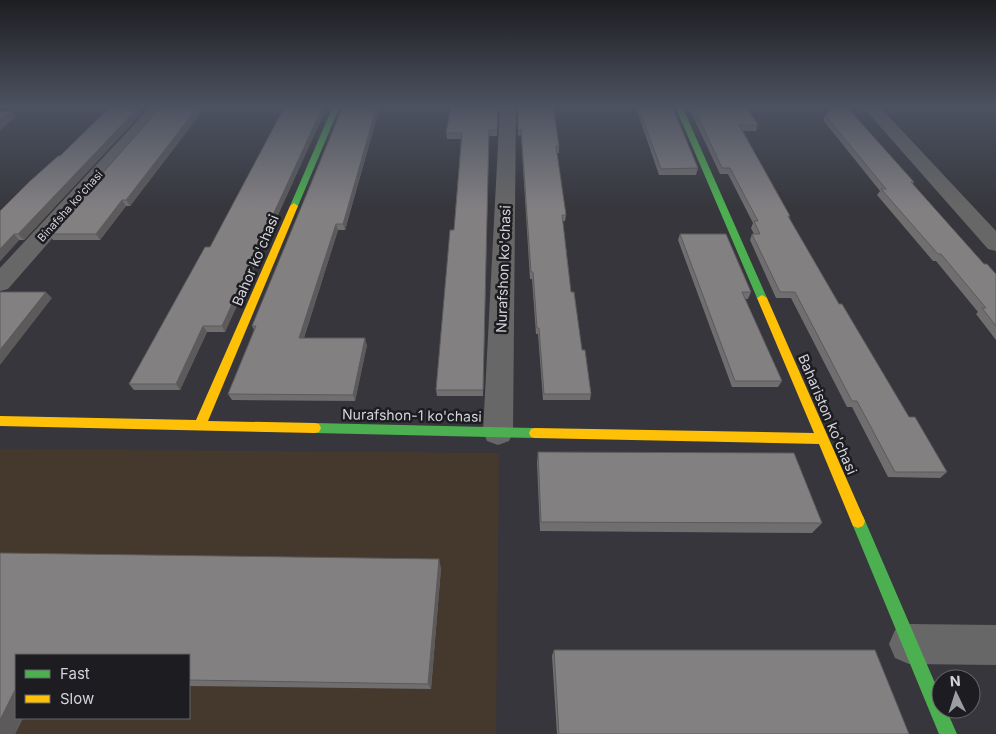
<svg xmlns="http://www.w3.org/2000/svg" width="996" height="734" viewBox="0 0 996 734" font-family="Inter,sans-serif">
<rect width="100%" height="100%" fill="#36363c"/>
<path fill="#45392d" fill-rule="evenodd" d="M 0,449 L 499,453 L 496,734 L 0,734 ZM 16,655 L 189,655 L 189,718 L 16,718 Z"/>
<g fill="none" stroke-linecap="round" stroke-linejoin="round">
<path fill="#686767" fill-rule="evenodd" d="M 151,106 L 168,106 L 8,289 L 0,291 L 0,268 Z
M 500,106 L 516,106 L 513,432 L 509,441 L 498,445 L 487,441 L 483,432 Z
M 862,106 L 879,106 L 996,231 L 996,251 L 988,249 Z
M 909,624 L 996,625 L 996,665 L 909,664 L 895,658 L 889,644 L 895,630 Z"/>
<path fill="#4caf50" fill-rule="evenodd" d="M 333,106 L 340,106 L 298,206 L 297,208 L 291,208 L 290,206 Z
M 675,106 L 682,106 L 767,298 L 766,300 L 762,301 L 757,298 Z
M 315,423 L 535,428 L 539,429 L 541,433 L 539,437 L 535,438 L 315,433 L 311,432 L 309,428 L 311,424 Z
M 858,514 L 863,516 L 941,697 L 941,709 L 946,709 L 957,734 L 939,734 L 851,521 L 853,516 Z"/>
<path fill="#ffc107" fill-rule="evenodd" d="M 294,203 L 298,206 L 208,421 L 315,423 L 319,424 L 321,428 L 319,432 L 315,433 L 0,426 L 0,416 L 196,420 L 290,206 Z
M 762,295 L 767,298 L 865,521 L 863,526 L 858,528 L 853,526 L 819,444 L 535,438 L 531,437 L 529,433 L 531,429 L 535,428 L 814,433 L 757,298 Z"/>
</g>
<path fill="#716e70" d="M 343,106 L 378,106 L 379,110 L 345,230 L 338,230 L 304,338 L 367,345 L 355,401 L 232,400 L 228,394 L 254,330 L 252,326 Z
M 498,106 L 497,136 L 489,136 L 483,396 L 437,396 L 436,390 L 454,230 L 461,139 L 447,139 L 446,133 Z
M 518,106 L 559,146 L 559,153 L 557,153 L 566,215 L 565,221 L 563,221 L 571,292 L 591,394 L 590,400 L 543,400 L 538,334 L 536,334 L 532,279 L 530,279 L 521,135 L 518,136 Z
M 636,106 L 672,106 L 698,168 L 696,175 L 659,175 L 636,108 Z
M 689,106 L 746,106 L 758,125 L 756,131 L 743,131 L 790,216 L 789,218 L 839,304 L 909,417 L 947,472 L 940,478 L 888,477 L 852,407 L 847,407 L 791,298 L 776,298 L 750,240 L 752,234 L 754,234 L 751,228 L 753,223 L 728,174 L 720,174 L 689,108 Z
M 198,107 L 201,113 L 130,206 L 126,206 L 100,240 L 53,240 L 49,234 Z
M 325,111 L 225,332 L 207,332 L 180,390 L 134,390 L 129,384 L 210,247 Z
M 142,113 L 24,240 L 19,240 L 0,261 L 0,211 L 60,156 Z
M 825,115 L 914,182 L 913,184 L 984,264 L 996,274 L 996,340 L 976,314 L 978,312 L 936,261 L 933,261 L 877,195 L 880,191 L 823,120 Z
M 680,234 L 751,292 L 748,299 L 745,299 L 782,381 L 778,387 L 732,387 L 678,240 Z
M 538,452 L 822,523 L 812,533 L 540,531 L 537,463 Z
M 0,553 L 441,568 L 431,689 L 189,686 L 189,655 L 16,655 L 16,718 L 23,718 L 15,734 Z
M 554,650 L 909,734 L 557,734 L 552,656 Z"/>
<path fill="#5c5a5b" d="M 323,106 L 324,106 L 325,111 L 225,332 L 222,326 Z
M 377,106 L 378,106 L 379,110 L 345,230 L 343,224 Z
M 139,107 L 142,113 L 24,240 L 18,234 Z
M 198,107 L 201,113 L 130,206 L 126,200 Z
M 12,111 L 16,117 L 0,130 L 0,120 Z
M 122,200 L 126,206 L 100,240 L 96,234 Z
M 336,224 L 338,230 L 302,344 L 299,338 Z
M 14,234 L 19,240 L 0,261 L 0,249 Z
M 46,292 L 52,298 L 0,365 L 0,350 Z
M 203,326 L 207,332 L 180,390 L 176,384 Z
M 365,338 L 367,345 L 355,401 L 353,395 Z
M 439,559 L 441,568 L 431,689 L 428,684 Z
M 16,688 L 16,718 L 23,718 L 15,734 L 0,734 L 0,720 Z"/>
<path fill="#838082" stroke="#5c5a5b" d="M 285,106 L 323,106 L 222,326 L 203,326 L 176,384 L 129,384 L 205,247 L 210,247 Z
M 343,106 L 377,106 L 343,224 L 336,224 L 299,338 L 365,338 L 353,395 L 228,394 L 256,326 L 252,326 Z
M 451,106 L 498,106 L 497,130 L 489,130 L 483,390 L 436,390 L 450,230 L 454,230 L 462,133 L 446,133 Z
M 518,106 L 553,106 L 559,146 L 556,146 L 566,215 L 562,215 L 571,292 L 574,292 L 582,350 L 585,350 L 591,394 L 544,394 L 539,328 L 537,328 L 533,272 L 531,272 L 521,129 L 518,130 Z
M 638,106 L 672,106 L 698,168 L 661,169 Z
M 693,106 L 746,106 L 758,125 L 739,125 L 790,216 L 788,216 L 839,304 L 842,304 L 909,417 L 915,417 L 947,472 L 895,472 L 857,401 L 852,401 L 795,292 L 780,292 L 752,234 L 760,234 L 754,221 L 758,221 L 730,168 L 722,168 Z
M 835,106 L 846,106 L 914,182 L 911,182 L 984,264 L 987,264 L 996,274 L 996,326 L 982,308 L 986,308 L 941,254 L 938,254 L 881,189 L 886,189 L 825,115 Z
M 110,107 L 139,107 L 18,234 L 14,234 L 0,249 L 0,211 L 29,182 L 58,156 L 60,156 Z
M 161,107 L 198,107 L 126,200 L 122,200 L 96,234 L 49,234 Z
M 0,111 L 12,111 L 0,120 Z
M 680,234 L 726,234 L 751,292 L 742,292 L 782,381 L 735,381 Z
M 0,292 L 46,292 L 0,350 Z
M 538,452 L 794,453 L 822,523 L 541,522 Z
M 0,553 L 439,559 L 428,684 L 189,680 L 189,655 L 16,655 L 16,688 L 0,720 Z
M 554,650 L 875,650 L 909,734 L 559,734 Z"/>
<linearGradient id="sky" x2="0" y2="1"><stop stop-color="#1e1e21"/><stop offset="0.51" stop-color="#4c5261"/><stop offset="1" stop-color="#4c5261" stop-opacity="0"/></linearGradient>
<rect width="996" height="209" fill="url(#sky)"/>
<g text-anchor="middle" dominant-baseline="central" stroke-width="5" stroke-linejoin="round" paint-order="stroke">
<g font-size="11" fill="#d3d3db" stroke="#1c1c21">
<text transform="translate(70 206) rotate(-48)">Binafsha ko'chasi</text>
</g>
<g font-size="14" fill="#d3d3db" stroke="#1c1c21">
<text transform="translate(255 260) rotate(-67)">Bahor ko'chasi</text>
<text transform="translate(503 269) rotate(-88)">Nurafshon ko'chasi</text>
<text transform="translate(828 414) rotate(67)">Bahariston ko'chasi</text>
<text transform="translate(412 415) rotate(1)">Nurafshon-1 ko'chasi</text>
</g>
</g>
<rect x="15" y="654" width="175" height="65" fill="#1c1c21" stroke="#65656b"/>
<rect x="25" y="670" width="25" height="8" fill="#4caf50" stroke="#65656b"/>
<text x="60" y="679" font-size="15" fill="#d3d3db">Fast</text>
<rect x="25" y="695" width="25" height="8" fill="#ffc107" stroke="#65656b"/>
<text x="60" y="704" font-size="15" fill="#d3d3db">Slow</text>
<g transform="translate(956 694) rotate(356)"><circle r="24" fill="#1c1c21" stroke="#65656b"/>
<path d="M0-4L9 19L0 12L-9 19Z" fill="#9c9ca3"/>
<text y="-8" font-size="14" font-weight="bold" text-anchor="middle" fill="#d3d3db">N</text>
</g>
</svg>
